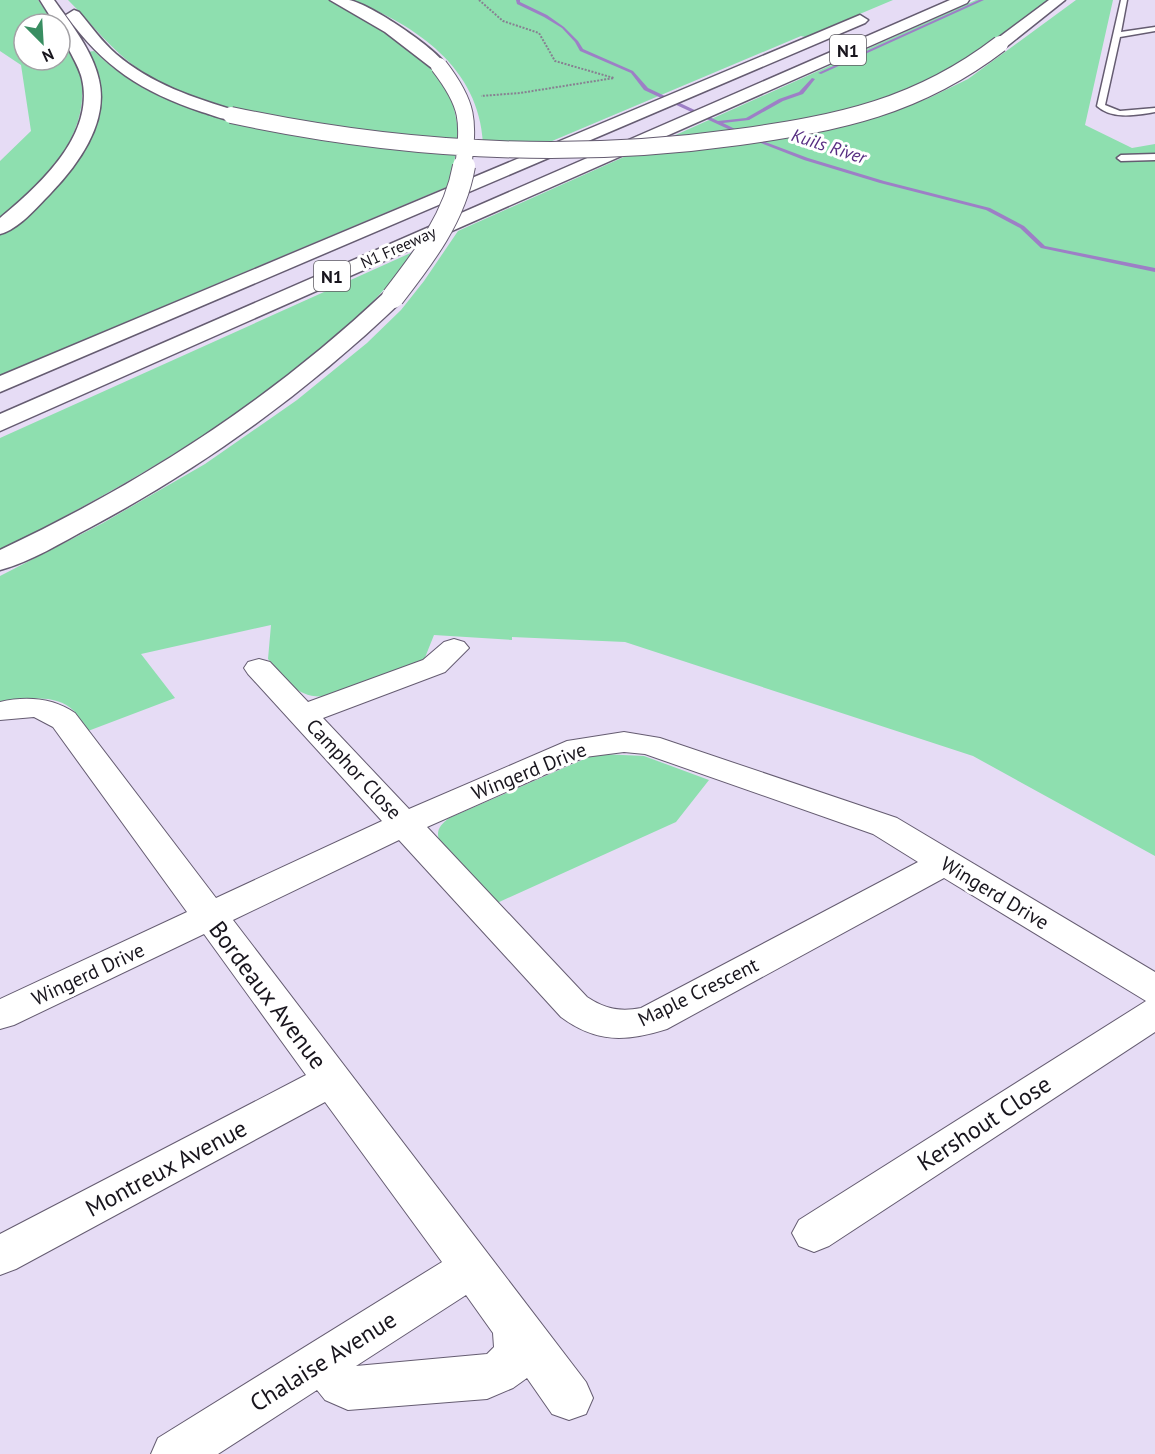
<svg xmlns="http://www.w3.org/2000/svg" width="1155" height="1454" viewBox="0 0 1155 1454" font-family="'PT Sans',sans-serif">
<rect width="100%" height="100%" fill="#e6dcf5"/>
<path fill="#8edfaf" d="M 0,0 L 38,0 L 55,24 L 24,24 L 24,60 L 60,60 L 60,32 C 68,48 81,68 82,87 C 86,142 38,187 0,220 L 0,161 L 31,131 L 21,65 L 0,51 Z
M 68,0 L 328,0 L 366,17 L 432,67 L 453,103 L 458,129 L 457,144 C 359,132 223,128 140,70 C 113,52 91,23 68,0 Z
M 352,0 L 893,0 L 805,37 L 801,36 L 545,144 L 483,143 C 479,68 417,26 352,0 Z
M 976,0 L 1049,0 L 945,75 L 841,114 L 660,142 Z
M 1076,0 L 1113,0 L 1085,125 L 1132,148 L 1155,144 L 1155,856 L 973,756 L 625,642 L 512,637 L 512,640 L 434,635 L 424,660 L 328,696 C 297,700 287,680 268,659 L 271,625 L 141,654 L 175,698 L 88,731 C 83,724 79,717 74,711 C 55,692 22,699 0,704 L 0,576 L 103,523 L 205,464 L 297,400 L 367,343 L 401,310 L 424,281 L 458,231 L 635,152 L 882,114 L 927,99 L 968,79 Z
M 94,51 C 157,113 237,122 321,134 C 366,140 411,147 456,153 L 449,186 L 0,375 L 0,235 L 25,216 L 84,149 L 87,52 Z
M 415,251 C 369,315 309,363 244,408 C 166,462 85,507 0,550 L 0,438 Z
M 602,754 L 644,756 L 709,780 L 676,822 L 497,903 L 440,842 C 435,831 440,825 449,818 L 589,757 Z"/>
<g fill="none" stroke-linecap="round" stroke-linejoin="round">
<path fill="#9d7fc6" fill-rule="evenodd" d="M 516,0 L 520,0 L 520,2 L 547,15 L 564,27 L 578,41 L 583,49 L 633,71 L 648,88 L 718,121 L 746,118 L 779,99 L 799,92 L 812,78 L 815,79 L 803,94 L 783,101 L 749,120 L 723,123 L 745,134 L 741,135 L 644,90 L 631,73 L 580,51 L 575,42 L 562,28 L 544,17 L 517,4 Z
M 979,0 L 984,0 L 821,74 L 818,73 Z
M 755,138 L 808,158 L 884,181 L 990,208 L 1024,226 L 1045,246 L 1155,268 L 1155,272 L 1041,248 L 1020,228 L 986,210 L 880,183 L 804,160 L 753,140 L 753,138 Z"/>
<defs>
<path id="service" d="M 1121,0 L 1127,0 L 1121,32 L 1155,27 L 1155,31 L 1120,37 L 1105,105 L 1120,111 L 1155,108 L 1155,112 C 1136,115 1113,120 1097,106 Z
M 1155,154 L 1155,160 L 1121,161 L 1117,158 L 1121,155 Z"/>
<path id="minor" d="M 454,639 L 464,642 L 469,648 L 445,672 L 323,718 L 409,809 L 567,741 L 624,732 L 660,738 L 897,818 L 1155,972 L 1155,1032 L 829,1246 L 814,1252 L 799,1246 L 792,1233 L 799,1220 L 1146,1001 L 944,878 L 667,1029 C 626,1042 596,1043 561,1017 L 399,840 L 233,920 L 586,1382 L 593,1398 L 586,1414 L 569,1420 L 552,1414 L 527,1378 L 513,1388 L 487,1399 L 348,1410 L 325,1400 L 317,1390 L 218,1454 L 151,1454 L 158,1438 L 442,1262 L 325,1102 L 16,1269 L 0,1275 L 0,1234 L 306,1075 L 204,934 L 14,1025 L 0,1029 L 0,999 L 187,912 L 53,727 L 34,717 L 0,720 L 0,702 C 26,696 53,698 75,713 L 216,898 L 382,821 L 248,674 L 244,668 L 248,662 L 259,659 L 270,662 L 308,702 L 423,660 L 444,642 ZM 624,752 L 645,754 L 873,834 L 918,862 L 641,1008 C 620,1012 605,1009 587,997 L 427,827 L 585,757 ZM 466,1295 L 493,1333 L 494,1347 L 487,1354 L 356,1366 Z"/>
<path id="motorway" d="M 40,0 L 54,0 C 71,24 93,51 99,80 C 109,123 78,165 50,194 C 36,208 19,229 0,234 L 0,218 C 39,186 95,135 82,79 C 78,61 60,40 60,24 L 55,24 Z
M 330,0 C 336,0 343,0 349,0 C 372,5 434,47 447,66 L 445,69 L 433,69 L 385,32 Z
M 950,0 L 969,0 L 967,3 L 0,431 L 0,414 Z
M 1049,0 L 1065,0 L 1006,47 L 994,47 L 992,44 L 994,41 Z
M 74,10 L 79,12 C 91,26 102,42 116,54 C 151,84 194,98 237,111 L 240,115 L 237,119 C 226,122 213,115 202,112 C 142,92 103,67 66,15 Z
M 860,15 L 868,20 L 865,23 L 0,392 L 0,376 Z
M 393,290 L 401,292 L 404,297 L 401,302 C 308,391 205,466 91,527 C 62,542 31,562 0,570 L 0,550 C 144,482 269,401 385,292 Z"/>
</defs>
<use href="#service" stroke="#655c71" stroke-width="3"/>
<use href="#minor" stroke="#655c71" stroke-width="2"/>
<use href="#motorway" stroke="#655c71" stroke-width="3"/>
<path stroke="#878091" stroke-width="2" stroke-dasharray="2 1.5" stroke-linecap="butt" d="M 479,0 L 503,21 L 539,33 L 555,61 L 614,78 L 520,93 L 481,96"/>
<use href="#service" fill="#fff" fill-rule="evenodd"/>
<use href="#minor" fill="#fff" fill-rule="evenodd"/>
<use href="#motorway" fill="#fff" fill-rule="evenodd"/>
<defs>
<path id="motorway-bridge-far1" d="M 439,66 C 469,105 469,120 463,168
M 231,115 C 399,151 568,161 739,137 C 839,123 918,107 1000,44"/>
<path id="motorway-bridge" d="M 393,297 C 424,257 455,217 464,166"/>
</defs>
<use href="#motorway-bridge-far1" stroke="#655c71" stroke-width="18" stroke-linecap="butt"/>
<use href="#motorway-bridge" stroke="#655c71" stroke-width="24" stroke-linecap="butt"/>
<use href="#motorway-bridge-far1" stroke="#fff" stroke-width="16"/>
<use href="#motorway-bridge" stroke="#fff" stroke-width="22"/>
</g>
<g text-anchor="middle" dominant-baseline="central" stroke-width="6" stroke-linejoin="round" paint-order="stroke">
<g font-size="16" fill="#18151d" stroke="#fff">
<text transform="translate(398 247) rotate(-24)">N1 Freeway</text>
</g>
<g fill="#fff" stroke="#5d5b61" stroke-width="1.5">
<rect x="830" y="35" width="36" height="30" rx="4.5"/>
<rect x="314" y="261" width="36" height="30" rx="4.5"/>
</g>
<g font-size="18" font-weight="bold" fill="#18151d">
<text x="848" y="50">N1</text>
<text x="332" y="276">N1</text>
</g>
<g font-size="18" font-style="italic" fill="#572d82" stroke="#fff">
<text transform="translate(829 146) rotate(18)">Kuils River</text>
</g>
<g font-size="20" fill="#18151d" stroke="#fff">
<text transform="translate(354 769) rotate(47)">Camphor Close</text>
<text transform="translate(529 771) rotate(-22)">Wingerd Drive</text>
<text transform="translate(995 893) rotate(31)">Wingerd Drive</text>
<text transform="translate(88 974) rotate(-25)">Wingerd Drive</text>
<text transform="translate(698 992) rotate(-26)">Maple Crescent</text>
</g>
<g font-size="24" fill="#18151d" stroke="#fff">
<text transform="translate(268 995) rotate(53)">Bordeaux Avenue</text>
<text transform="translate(984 1123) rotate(-33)">Kershout Close</text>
<text transform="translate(166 1168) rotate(-28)">Montreux Avenue</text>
<text transform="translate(323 1361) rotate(-32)">Chalaise Avenue</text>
</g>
</g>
<g transform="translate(42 42) rotate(156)"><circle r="28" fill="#ffffff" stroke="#a3a1a5" stroke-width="1.5"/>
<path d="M0-4.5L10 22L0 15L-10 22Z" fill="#398e62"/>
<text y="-9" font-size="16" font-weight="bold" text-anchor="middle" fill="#18151d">N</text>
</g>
</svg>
